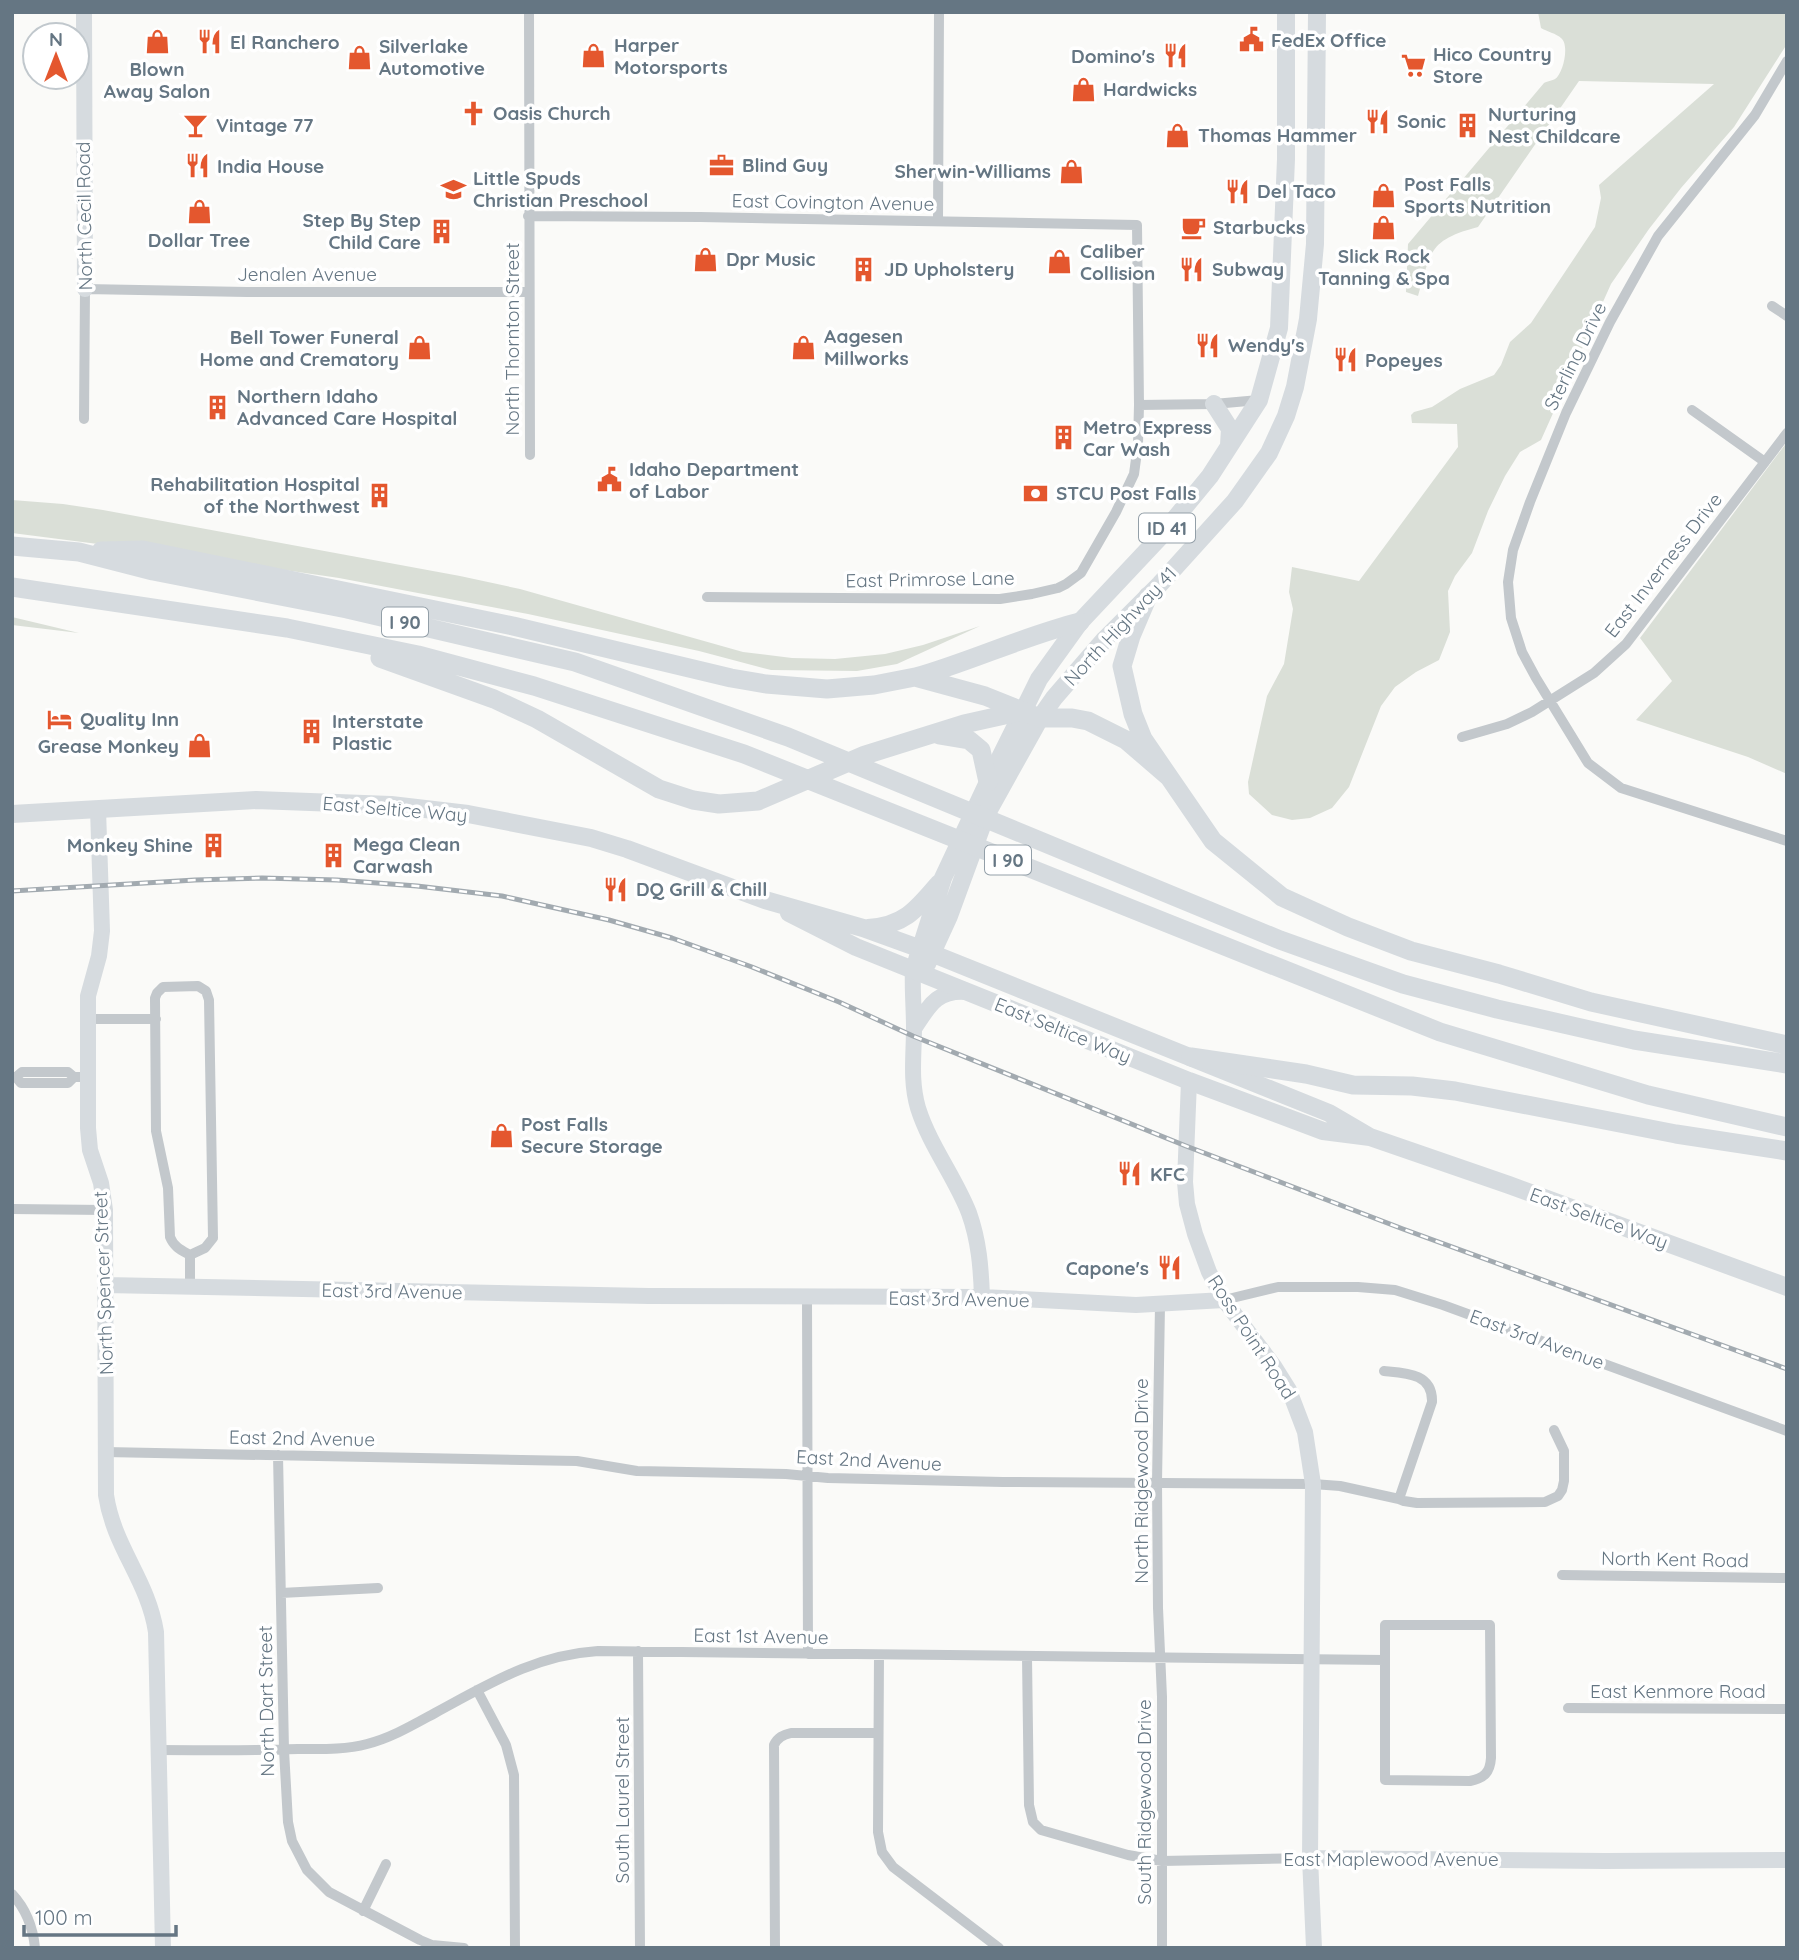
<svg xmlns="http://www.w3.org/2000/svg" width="1799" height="1960" viewBox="0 0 1799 1960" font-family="Quicksand,sans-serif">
<rect width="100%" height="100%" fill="#fafaf8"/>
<path fill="#dadfd7" d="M 1538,12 L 1787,12 L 1787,44 L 1734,127 L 1681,188 L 1649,229 L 1611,284 L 1541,440 L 1520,452 L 1505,476 L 1488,511 L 1472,553 L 1455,576 L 1448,591 L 1450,632 L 1439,660 L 1416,672 L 1395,687 L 1381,706 L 1349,787 L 1332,808 L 1310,818 L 1292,820 L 1272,815 L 1249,794 L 1248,782 L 1267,696 L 1284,664 L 1293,609 L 1289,592 L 1292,567 L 1359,581 L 1458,447 L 1457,424 L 1412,423 L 1411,415 L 1414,412 L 1432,407 L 1460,389 L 1494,375 L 1501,365 L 1510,342 L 1531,323 L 1595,227 L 1601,198 L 1599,185 L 1714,84 L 1579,81 L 1478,227 C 1429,240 1431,251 1418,296 L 1406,292 L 1408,244 L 1544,83 C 1546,82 1553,80 1555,79 C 1563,74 1570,45 1561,38 C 1557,34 1546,31 1541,28 Z
M 1787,442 L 1787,774 L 1748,757 L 1636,720 L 1672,681 L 1640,638 Z
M 12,500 L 63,504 L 103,510 L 460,576 L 520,589 L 743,652 L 792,658 L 835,659 L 885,654 L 923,645 L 980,626 L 897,664 L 857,671 L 771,670 L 699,651 L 528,614 L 339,578 L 176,554 L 12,533 Z
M 12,617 L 79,633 L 12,625 Z"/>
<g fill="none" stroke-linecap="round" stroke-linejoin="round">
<path stroke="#c3c8cc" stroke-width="10" d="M 529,12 L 530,455
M 1787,61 L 1755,115 L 1658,236 L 1610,322 L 1566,413 L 1530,502 L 1513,550 L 1508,582 L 1511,618 L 1522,652 L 1536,678 L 1588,763 L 1621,788 L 1787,841
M 528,216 L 700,217 L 1137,225 L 1139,405 L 1138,444 L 1134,474 L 1116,512 L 1081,573 L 1066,584 L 1058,588 L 1032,594 L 1000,599 L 707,597
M 938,221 L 939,12
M 1772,306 L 1787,316
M 1139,405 L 1214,404 L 1259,400
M 1692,410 L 1765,462
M 84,419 L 85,289 L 247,292 L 529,292
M 1462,737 L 1507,724 L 1532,712 L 1594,673 L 1626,644 L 1787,433
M 88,1019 L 156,1019
M 12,1077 L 16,1077 L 22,1072 L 68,1072 L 74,1077
M 16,1077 L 21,1083 L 68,1083 L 74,1077 L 88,1077
M 12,1209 L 105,1210
M 190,1255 C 181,1250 174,1247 170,1237 L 168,1188 L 156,1131 L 155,998 L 157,993 L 163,987 L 198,986 L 206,991 L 209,1000 L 213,1238 L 205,1248 L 190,1255 L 190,1287
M 807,1297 L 808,1654
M 1224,1300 L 1278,1287 L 1358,1287 L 1395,1290 L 1443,1305 L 1787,1431
M 1160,1305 L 1157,1482 L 1158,1608 L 1162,1697 L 1162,1948
M 1384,1371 C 1405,1373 1433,1373 1432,1402 L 1399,1499
M 105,1452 L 577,1461 L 637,1471 L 786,1474 L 828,1478 L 1003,1482 L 1313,1484 L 1340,1486 L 1399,1499 L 1404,1501 L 1417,1503 L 1545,1502 L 1558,1496 L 1562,1490 L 1564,1481 L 1564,1451 L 1554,1430
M 278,1455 L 284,1750 L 288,1822 L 292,1841 L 307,1870 L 329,1892 L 420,1940 L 432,1945 L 464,1948
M 1562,1575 L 1787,1578
M 281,1593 L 378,1588
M 1385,1625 L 1490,1625 L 1491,1758 C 1490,1773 1484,1778 1470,1781 L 1385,1780 Z
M 638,1651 L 640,1948
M 879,1655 L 878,1832 L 882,1852 L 893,1867 L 999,1948
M 1027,1657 L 1029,1805 L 1033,1822 L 1041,1830 L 1128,1855 L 1162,1861 L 1310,1858
M 477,1690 L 506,1745 L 514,1775 L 515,1948
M 1568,1708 L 1787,1709
M 158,1750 C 205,1750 251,1751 298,1749 C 320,1749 345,1750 367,1744 C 391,1738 413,1725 435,1713 C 489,1684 535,1655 598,1651 L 1385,1660
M 12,1894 C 26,1909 33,1927 35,1948
M 363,1911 L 386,1864
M 775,1948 L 774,1745 C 778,1737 783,1735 791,1733 L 878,1733"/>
<path stroke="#d6dbdf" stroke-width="16" d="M 84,12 L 85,289
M 98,809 L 102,931 L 99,956 L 88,996 L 88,1128 L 90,1150 L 101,1183 L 105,1210 L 106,1495 C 114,1548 148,1580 156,1632 L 163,1948
M 913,970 C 912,989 914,1008 914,1028 C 914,1055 910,1081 918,1108 C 930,1146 955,1177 969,1213 C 979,1241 981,1268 982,1297
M 914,1029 C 929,1006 937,989 968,992
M 1189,1081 L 1185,1182 L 1187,1204 L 1195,1234 L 1209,1272 L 1224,1300 L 1274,1366 L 1289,1390 L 1305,1432 L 1313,1484 L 1310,1858 L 1314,1948
M 105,1285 L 649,1296 L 982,1297 L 1136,1305 L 1224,1300
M 1310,1858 L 1605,1861 L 1787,1860"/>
<path stroke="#d6dbdf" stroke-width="18" d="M 1214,404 L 1230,429 L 1229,445
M 12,814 L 256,800 L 391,805 L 468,814 L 591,838 L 627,849 L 765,900 L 863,928 L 921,949 L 1329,1113 L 1370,1137
M 789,913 L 856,947 L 1189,1081 L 1323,1131 L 1370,1137 L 1509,1185 L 1787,1287
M 868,928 C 904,926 917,909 939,883
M 917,960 L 943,878 L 988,782 L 1039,679 L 1080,622 L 1159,538 L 1210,476 L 1259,400 L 1279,328 L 1286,159 L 1286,12
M 927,964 L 949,916 L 986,815 L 1040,718 L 1054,698 L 1105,639 L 1160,584 L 1235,501 L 1269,453 L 1286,416 L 1295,387 L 1308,319 L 1315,244 L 1317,12"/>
<path stroke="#d6dbdf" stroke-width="19" d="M 12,546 L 79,552 L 153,571 L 347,609 L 575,662 L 788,737 L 1280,940 L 1403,984 L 1497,1009 L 1634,1040 L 1787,1064
M 101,551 L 143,550 L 513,626 L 731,678 L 766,684 L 827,689 L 874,685 L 915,677 L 985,696 L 1040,718 L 1072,718 L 1088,721 L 1126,740 L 1169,777
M 12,587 L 287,628 L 418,655 L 534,686 L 744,754 L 1440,1032 L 1648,1095 L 1787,1127
M 1148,596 L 1131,636 L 1122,666 L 1133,714 L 1143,739 L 1213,841 L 1282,897 L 1348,927 L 1411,951 L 1499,974 L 1591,1002 L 1787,1045
M 380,658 L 494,699 L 537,719 L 659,789 L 693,800 L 719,804 L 758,801 L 865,755 L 964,724 L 1023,711
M 916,677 C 972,661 1024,636 1080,622
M 939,735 L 969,740 L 981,750 L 988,782
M 1191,1057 L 1306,1074 L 1353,1085 L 1412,1086 L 1455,1091 L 1676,1134 L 1787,1151"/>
<defs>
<path id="rail" d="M 12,891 L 195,880 L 262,878 L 337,880 L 417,886 L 502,896 L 609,920 L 672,938 L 752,967 L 839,1002 L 913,1036 L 1186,1146 L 1403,1229 L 1787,1369"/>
</defs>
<use href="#rail" stroke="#a2aab0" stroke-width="5"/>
<use href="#rail" stroke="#fff" stroke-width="2.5" stroke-dasharray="8" stroke-linecap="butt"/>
</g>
<defs>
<symbol id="civic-bare" viewBox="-9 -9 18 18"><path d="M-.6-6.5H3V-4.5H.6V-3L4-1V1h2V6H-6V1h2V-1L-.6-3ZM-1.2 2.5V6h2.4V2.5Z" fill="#e4572e" stroke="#fff" stroke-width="2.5" paint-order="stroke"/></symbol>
<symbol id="shop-bare" viewBox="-9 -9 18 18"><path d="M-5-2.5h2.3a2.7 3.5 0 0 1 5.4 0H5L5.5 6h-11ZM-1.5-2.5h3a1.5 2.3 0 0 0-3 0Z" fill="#e4572e" stroke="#fff" stroke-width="2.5" paint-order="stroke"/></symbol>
<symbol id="restaurant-bare" viewBox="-9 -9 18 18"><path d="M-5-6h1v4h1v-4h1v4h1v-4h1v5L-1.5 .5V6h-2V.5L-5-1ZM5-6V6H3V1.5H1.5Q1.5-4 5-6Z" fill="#e4572e" stroke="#fff" stroke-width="2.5" paint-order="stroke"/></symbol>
<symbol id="supermarket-bare" viewBox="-9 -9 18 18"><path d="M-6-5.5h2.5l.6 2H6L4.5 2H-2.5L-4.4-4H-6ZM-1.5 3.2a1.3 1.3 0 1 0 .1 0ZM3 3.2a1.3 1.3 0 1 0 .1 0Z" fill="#e4572e" stroke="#fff" stroke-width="2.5" paint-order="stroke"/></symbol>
<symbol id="church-bare" viewBox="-9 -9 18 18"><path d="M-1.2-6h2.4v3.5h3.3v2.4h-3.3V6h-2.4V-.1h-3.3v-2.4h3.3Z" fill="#e4572e" stroke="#fff" stroke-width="2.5" paint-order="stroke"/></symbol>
<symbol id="bar-bare" viewBox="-9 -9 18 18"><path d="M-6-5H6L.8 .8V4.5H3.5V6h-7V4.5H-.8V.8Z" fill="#e4572e" stroke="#fff" stroke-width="2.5" paint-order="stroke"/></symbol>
<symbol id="building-bare" viewBox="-9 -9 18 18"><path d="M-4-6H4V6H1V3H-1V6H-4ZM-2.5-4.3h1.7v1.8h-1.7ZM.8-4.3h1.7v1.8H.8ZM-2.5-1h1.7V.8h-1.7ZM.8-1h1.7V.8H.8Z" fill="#e4572e" stroke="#fff" stroke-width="2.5" paint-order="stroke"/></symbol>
<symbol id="office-bare" viewBox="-9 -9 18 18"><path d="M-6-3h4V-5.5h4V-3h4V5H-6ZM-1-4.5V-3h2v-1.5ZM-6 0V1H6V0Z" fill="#e4572e" stroke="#fff" stroke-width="2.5" paint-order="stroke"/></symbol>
<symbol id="school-bare" viewBox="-9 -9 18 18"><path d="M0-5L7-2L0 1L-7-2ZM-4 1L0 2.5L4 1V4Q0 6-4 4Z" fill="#e4572e" stroke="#fff" stroke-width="2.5" paint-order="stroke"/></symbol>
<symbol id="cafe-bare" viewBox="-9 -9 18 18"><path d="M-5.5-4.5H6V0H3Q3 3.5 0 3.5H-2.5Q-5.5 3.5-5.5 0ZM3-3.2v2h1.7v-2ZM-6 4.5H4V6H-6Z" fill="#e4572e" stroke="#fff" stroke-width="2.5" paint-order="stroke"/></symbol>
<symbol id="bank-bare" viewBox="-9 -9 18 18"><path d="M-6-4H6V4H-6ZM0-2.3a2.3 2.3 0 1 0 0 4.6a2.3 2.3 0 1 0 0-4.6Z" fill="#e4572e" stroke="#fff" stroke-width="2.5" paint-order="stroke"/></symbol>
<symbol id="hotel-bare" viewBox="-9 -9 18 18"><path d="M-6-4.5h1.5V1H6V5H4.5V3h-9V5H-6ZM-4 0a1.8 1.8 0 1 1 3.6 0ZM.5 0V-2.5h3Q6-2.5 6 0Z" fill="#e4572e" stroke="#fff" stroke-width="2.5" paint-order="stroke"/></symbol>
</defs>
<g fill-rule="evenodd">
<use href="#civic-bare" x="1234" y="22" width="35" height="35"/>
<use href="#shop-bare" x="140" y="24" width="35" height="35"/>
<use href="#restaurant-bare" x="192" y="24" width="35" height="35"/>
<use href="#shop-bare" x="576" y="38" width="35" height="35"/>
<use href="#restaurant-bare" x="1158" y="38" width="35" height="35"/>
<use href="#shop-bare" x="342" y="40" width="35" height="35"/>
<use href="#supermarket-bare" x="1396" y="48" width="35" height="35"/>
<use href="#shop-bare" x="1066" y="72" width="35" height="35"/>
<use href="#church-bare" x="456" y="96" width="35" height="35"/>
<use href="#restaurant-bare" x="1360" y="104" width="35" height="35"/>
<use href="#bar-bare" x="178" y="108" width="35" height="35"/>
<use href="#building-bare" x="1450" y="108" width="35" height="35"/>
<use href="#shop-bare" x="1160" y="118" width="35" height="35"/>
<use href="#office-bare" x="704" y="148" width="35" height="35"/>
<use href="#restaurant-bare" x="180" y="148" width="35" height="35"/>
<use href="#shop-bare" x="1054" y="154" width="35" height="35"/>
<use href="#school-bare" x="436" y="172" width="35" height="35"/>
<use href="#restaurant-bare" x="1220" y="174" width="35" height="35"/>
<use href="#shop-bare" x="1366" y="178" width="35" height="35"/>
<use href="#shop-bare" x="182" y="194" width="35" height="35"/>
<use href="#cafe-bare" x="1176" y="210" width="35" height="35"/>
<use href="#shop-bare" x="1366" y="210" width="35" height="35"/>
<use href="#building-bare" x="424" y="214" width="35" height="35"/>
<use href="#shop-bare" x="688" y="242" width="35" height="35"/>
<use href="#shop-bare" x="1042" y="244" width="35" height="35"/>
<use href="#building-bare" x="846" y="252" width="35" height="35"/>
<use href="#restaurant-bare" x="1174" y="252" width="35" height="35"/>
<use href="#restaurant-bare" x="1190" y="328" width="35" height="35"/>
<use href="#shop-bare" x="786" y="330" width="35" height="35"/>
<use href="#shop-bare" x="402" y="330" width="35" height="35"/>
<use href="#restaurant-bare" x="1328" y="342" width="35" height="35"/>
<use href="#building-bare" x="200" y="390" width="35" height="35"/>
<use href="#building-bare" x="1046" y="420" width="35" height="35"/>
<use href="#civic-bare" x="592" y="462" width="35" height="35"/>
<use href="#bank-bare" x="1018" y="476" width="35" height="35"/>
<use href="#building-bare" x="362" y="478" width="35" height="35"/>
<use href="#hotel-bare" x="42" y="702" width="35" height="35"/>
<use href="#building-bare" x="294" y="714" width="35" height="35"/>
<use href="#shop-bare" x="182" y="728" width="35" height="35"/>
<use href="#building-bare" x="196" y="828" width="35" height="35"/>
<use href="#building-bare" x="316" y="838" width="35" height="35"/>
<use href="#restaurant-bare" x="598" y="872" width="35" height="35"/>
<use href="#shop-bare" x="484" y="1118" width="35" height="35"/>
<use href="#restaurant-bare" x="1112" y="1156" width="35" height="35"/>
<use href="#restaurant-bare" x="1152" y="1250" width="35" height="35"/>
</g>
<g text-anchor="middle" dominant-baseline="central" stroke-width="7" stroke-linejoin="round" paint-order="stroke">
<g fill="#fff" stroke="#939fa8" stroke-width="2">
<rect x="1139" y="513.5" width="56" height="29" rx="5"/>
<rect x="382" y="607.5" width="46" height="29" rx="5"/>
<rect x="985" y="845.5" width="46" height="29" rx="5"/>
</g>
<g font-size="18" font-weight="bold" fill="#657683">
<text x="1167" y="528">ID 41</text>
<text x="405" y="622">I 90</text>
<text x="1008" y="860">I 90</text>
</g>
<g font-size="19" font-weight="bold" fill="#657683" stroke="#fff" text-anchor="start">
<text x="1271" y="40">FedEx Office</text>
<text x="230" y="42">El Ranchero</text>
<text x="614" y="45">Harper<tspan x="614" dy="22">Motorsports</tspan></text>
<text x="379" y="46">Silverlake<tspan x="379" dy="22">Automotive</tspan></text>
<text x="1433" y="54">Hico Country<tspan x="1433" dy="22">Store</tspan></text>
<text x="1155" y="56" text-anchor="end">Domino's</text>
<text x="157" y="69" text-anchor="middle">Blown<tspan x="157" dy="22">Away Salon</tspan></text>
<text x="1103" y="89">Hardwicks</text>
<text x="493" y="113">Oasis Church</text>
<text x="1488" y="114">Nurturing<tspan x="1488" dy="22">Nest Childcare</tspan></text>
<text x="1397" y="121">Sonic</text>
<text x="216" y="125">Vintage 77</text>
<text x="1198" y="135">Thomas Hammer</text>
<text x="742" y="165">Blind Guy</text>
<text x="217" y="166">India House</text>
<text x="1051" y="171" text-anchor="end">Sherwin-Williams</text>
<text x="473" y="178">Little Spuds<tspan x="473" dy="22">Christian Preschool</tspan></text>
<text x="1404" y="184">Post Falls<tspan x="1404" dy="22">Sports Nutrition</tspan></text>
<text x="1257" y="191">Del Taco</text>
<text x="421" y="220" text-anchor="end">Step By Step<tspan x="421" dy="22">Child Care</tspan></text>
<text x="1213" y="227">Starbucks</text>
<text x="199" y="240" text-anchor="middle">Dollar Tree</text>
<text x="1080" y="251">Caliber<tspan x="1080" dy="22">Collision</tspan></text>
<text x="1384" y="256" text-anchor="middle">Slick Rock<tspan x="1384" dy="22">Tanning &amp; Spa</tspan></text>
<text x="726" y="259">Dpr Music</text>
<text x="884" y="269">JD Upholstery</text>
<text x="1212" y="269">Subway</text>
<text x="824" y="336">Aagesen<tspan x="824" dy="22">Millworks</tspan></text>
<text x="399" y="337" text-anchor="end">Bell Tower Funeral<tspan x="399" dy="22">Home and Crematory</tspan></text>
<text x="1228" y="345">Wendy's</text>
<text x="1365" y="360">Popeyes</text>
<text x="237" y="396">Northern Idaho<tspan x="237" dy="22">Advanced Care Hospital</tspan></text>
<text x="1083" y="427">Metro Express<tspan x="1083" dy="22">Car Wash</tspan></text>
<text x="629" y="469">Idaho Department<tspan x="629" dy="22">of Labor</tspan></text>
<text x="360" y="484" text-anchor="end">Rehabilitation Hospital<tspan x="360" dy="22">of the Northwest</tspan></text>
<text x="1056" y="493">STCU Post Falls</text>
<text x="80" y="719">Quality Inn</text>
<text x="332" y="721">Interstate<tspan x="332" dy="22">Plastic</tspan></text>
<text x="179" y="746" text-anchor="end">Grease Monkey</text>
<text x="353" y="844">Mega Clean<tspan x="353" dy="22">Carwash</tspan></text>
<text x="193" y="845" text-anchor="end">Monkey Shine</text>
<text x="636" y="889">DQ Grill &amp; Chill</text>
<text x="521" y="1124">Post Falls<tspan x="521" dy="22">Secure Storage</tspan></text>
<text x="1150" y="1174">KFC</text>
<text x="1149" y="1268" text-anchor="end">Capone's</text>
</g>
<g font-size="19" fill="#657683" stroke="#fff">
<text transform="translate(833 202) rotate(1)">East Covington Avenue</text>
<text transform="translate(84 216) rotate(-91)">North Cecil Road</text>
<text x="307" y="274">Jenalen Avenue</text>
<text transform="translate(512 339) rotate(-90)">North Thornton Street</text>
<text transform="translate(1575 356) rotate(-64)">Sterling Drive</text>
<text transform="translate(1663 565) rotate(-52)">East Inverness Drive</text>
<text transform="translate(930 579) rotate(-1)">East Primrose Lane</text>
<text transform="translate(1120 626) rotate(-47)">North Highway 41</text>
<text transform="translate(395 809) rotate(5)">East Seltice Way</text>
<text transform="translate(1063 1030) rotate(22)">East Seltice Way</text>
<text transform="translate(1599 1218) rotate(20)">East Seltice Way</text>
<text transform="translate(103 1283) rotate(-92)">North Spencer Street</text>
<text transform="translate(392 1291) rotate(1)">East 3rd Avenue</text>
<text transform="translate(959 1299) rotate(1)">East 3rd Avenue</text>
<text transform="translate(1252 1337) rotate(57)">Ross Point Road</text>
<text transform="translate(1537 1339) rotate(20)">East 3rd Avenue</text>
<text transform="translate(302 1438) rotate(1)">East 2nd Avenue</text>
<text transform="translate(869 1460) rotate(3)">East 2nd Avenue</text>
<text transform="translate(1141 1481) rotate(-90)">North Ridgewood Drive</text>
<text transform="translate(1675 1559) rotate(1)">North Kent Road</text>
<text transform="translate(761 1636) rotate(1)">East 1st Avenue</text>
<text x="1678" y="1691">East Kenmore Road</text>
<text transform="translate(266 1701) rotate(-91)">North Dart Street</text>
<text transform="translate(622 1800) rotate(-90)">South Laurel Street</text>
<text transform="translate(1144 1802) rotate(-90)">South Ridgewood Drive</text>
<text x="1391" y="1859">East Maplewood Avenue</text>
</g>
</g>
<rect width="1799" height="1960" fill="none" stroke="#657683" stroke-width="28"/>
<g transform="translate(56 56)"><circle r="33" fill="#ffffff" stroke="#c1c8cd" stroke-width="2"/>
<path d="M0-5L12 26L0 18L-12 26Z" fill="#e4572e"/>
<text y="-10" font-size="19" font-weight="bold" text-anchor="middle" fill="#657683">N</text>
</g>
<path d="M24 1925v10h152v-10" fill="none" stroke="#657683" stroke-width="3.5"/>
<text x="35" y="1925" font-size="21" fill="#657683" stroke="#ffffff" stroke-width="5" paint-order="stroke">100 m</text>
</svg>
